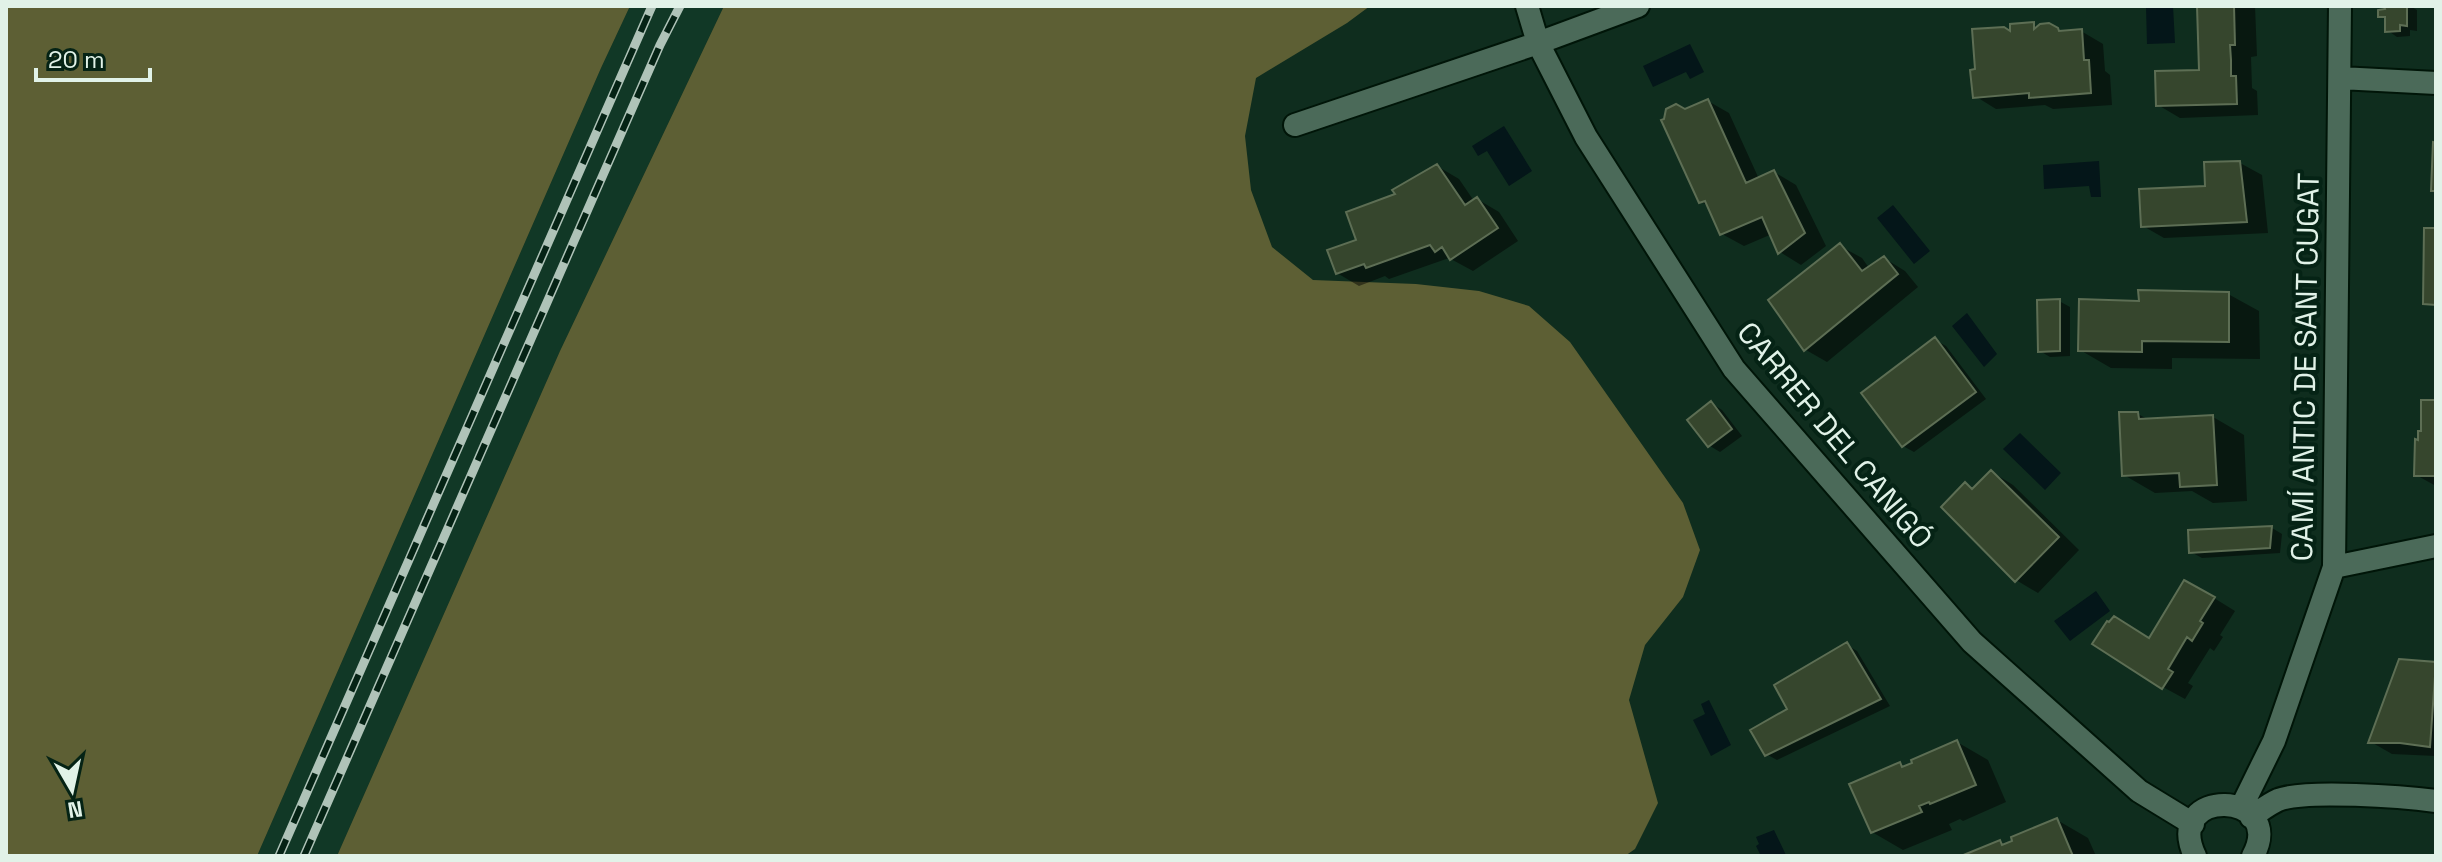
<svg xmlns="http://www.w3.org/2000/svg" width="2442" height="862" viewBox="0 0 2442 862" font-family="'Space Grotesk',sans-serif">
<rect width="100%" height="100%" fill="#0f2d1e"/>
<path fill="#113826" d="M 630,6 L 724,6 L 560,351 L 337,856 L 257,856 L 601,68 Z"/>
<path fill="#5d5f34" d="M 6,6 L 630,6 L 601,68 L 257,856 L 6,856 Z
M 724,6 L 1370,6 L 1347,23 L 1256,78 L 1245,136 L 1251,190 L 1272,247 L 1313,280 L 1416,284 L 1479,291 L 1529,306 L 1570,342 L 1683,503 L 1700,550 L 1683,597 L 1645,645 L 1629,700 L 1658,803 L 1635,849 L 1625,856 L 337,856 L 560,351 Z"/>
<path fill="#041619" d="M 2146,6 L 2173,6 L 2175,43 L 2147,44 Z
M 1690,44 L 1704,72 L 1690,79 L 1686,72 L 1653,87 L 1643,66 Z
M 1504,126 L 1532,171 L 1509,186 L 1487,151 L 1478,156 L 1472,146 Z
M 2099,161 L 2101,197 L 2091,197 L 2089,186 L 2044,189 L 2043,165 Z
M 1893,205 L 1930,251 L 1914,264 L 1877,218 Z
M 1967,313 L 1997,354 L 1984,367 L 1952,326 Z
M 2020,433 L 2061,473 L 2045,490 L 2003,449 Z
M 2096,591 L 2110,611 L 2070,641 L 2054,621 Z
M 1709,700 L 1731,745 L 1711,756 L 1693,720 L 1705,714 L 1701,704 Z
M 1774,830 L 1785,853 L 1786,856 L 1761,856 L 1756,846 L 1759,844 L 1756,837 Z"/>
<path fill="#0007" d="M 2199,6 L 2255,6 L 2257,56 L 2251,57 L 2252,88 L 2257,91 L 2258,115 L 2180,118 L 2158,105 L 2201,72 Z
M 2402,6 L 2410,6 L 2417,10 L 2417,31 L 2410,30 L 2410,36 L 2397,37 L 2387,30 L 2387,20 L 2380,16 Z
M 2033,24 L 2039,28 L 2049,26 L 2063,33 L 2081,31 L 2103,44 L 2105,71 L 2110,75 L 2112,105 L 2053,109 L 2045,105 L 1996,109 L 1975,96 L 2013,34 Z
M 1708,101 L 1729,113 L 1759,179 L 1774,172 L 1796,185 L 1826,246 L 1801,265 L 1780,252 L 1772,234 L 1744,246 L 1722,234 L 1709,206 L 1701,202 L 1686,111 Z
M 2240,163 L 2262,175 L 2268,233 L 2164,238 L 2143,226 L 2208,188 Z
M 1437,166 L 1459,179 L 1474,201 L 1477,199 L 1499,212 L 1518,241 L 1473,271 L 1449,258 L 1389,279 L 1385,276 L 1359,286 L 1337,273 L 1358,241 L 1398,195 Z
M 1840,246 L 1862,258 L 1869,268 L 1884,258 L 1905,271 L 1918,287 L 1827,362 L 1806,350 L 1771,300 Z
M 2228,294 L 2259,311 L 2260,359 L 2172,358 L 2172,369 L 2111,368 L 2080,350 L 2141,303 Z
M 2059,301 L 2070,307 L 2070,356 L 2050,357 L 2040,351 Z
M 1935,340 L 1946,346 L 1986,399 L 1914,452 L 1903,446 Z
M 2436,402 L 2436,486 L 2416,475 L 2420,442 Z
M 1711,403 L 1722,410 L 1742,436 L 1720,452 L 1710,446 L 1690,420 Z
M 2138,414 L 2149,420 L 2213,417 L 2244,435 L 2247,501 L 2213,503 L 2192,491 L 2155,493 L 2124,475 Z
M 1992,472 L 2013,485 L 2079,550 L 2038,593 L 2016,580 L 1966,485 L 1975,490 Z
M 2272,528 L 2282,534 L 2280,553 L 2202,558 L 2191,552 Z
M 2214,598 L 2235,611 L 2220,635 L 2223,637 L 2214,651 L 2210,648 L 2188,683 L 2193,686 L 2185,699 L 2163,687 L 2150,640 Z
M 1847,645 L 1857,651 L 1890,706 L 1777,760 L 1766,754 L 1790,709 Z
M 2400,661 L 2436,664 L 2436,756 L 2392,754 L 2371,742 Z
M 1957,742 L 1988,760 L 2006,802 L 1963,821 L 1960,819 L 1949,824 L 1952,830 L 1903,850 L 1872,832 L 1900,764 L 1905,768 Z
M 2057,820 L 2088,838 L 2096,856 L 1966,856 L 1999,842 L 2006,846 Z"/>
<path fill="#36462d" stroke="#5d6e54" stroke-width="2" d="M 2197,6 L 2234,6 L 2235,45 L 2230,45 L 2231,60 L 2231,76 L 2236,76 L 2237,104 L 2156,106 L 2155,71 L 2199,70 Z
M 2384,6 L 2407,6 L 2407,26 L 2400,25 L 2400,31 L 2385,32 L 2385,17 L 2378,17 L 2378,10 L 2385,9 Z
M 2034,22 L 2034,29 L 2040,24 L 2049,23 L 2058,28 L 2059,31 L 2082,29 L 2084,60 L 2089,60 L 2091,93 L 2029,98 L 2029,93 L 1973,98 L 1970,70 L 1975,69 L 1972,29 L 2004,27 L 2010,31 L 2010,24 Z
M 1708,99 L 1746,183 L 1774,170 L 1805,233 L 1778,254 L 1762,217 L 1720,235 L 1705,201 L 1699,203 L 1661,120 L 1664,119 L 1666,109 L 1676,104 L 1685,109 Z
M 2433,142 L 2436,143 L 2436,191 L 2431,191 Z
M 2240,161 L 2247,222 L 2141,227 L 2139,189 L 2205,186 L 2204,162 Z
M 1437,164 L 1465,205 L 1477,197 L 1498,228 L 1450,260 L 1442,247 L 1435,252 L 1430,245 L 1366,268 L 1364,264 L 1336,274 L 1327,250 L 1356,240 L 1346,212 L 1395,194 L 1392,190 Z
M 2424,228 L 2436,228 L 2436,305 L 2423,304 Z
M 1840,243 L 1862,271 L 1884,256 L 1898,274 L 1804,351 L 1768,300 Z
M 2138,290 L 2229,292 L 2229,342 L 2142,341 L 2142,352 L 2078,351 L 2079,299 L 2139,301 Z
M 2060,299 L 2060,351 L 2038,352 L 2037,300 Z
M 1935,337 L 1976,392 L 1902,447 L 1861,393 Z
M 2421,400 L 2436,400 L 2436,476 L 2414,476 L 2415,439 L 2418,440 L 2418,431 L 2421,431 Z
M 1711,401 L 1732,429 L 1708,447 L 1687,420 Z
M 2119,412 L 2138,412 L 2139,419 L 2213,415 L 2217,485 L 2180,487 L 2179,473 L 2122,476 Z
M 1991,470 L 2059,537 L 2015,582 L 1941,507 L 1965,482 L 1972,489 Z
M 2272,526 L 2270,548 L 2189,553 L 2188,530 Z
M 2184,580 L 2215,597 L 2200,621 L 2203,623 L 2192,641 L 2187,637 L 2168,669 L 2173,672 L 2162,689 L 2092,644 L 2107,621 L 2109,622 L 2114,616 L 2149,638 Z
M 1847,642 L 1881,699 L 1765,756 L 1750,730 L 1787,709 L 1774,685 Z
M 2399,659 L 2436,662 L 2430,747 L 2400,743 L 2368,743 Z
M 1957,740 L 1976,785 L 1930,804 L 1929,802 L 1919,806 L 1922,812 L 1871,833 L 1849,784 L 1900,762 L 1902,767 L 1912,763 L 1911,760 Z
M 2057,818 L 2073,856 L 1961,856 L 2000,840 L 2002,845 L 2012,841 L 2011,837 Z"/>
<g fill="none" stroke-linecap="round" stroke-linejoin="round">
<defs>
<path id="minor" d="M 1527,6 L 1538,43 L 1586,137 L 1734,369 L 1972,642 L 2139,791 L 2193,824
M 2340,78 L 2436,83
M 1295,125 L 1538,43 L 1638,6
M 2334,567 L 2436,546
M 2241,808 L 2274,741 L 2334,567 L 2340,6
M 2251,817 C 2260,811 2269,804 2278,800 C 2305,789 2405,797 2436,801
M 2195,856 C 2162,786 2288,790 2253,856"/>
</defs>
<use href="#minor" stroke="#001508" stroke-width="26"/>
<use href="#minor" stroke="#4b6a59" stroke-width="22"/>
<defs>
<path id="rail" d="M 279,856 L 652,6
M 304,856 L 660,45 L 680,6"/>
</defs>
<use href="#rail" stroke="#afc3b8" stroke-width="9"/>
<use href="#rail" stroke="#052315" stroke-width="6" stroke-dasharray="18" stroke-linecap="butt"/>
</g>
<g text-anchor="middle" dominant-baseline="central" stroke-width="8" stroke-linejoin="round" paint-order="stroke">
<g font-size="30" fill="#e1f2e8" stroke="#052315">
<text transform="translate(2305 367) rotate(-89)">CAMÍ ANTIC DE SANT CUGAT</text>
<text transform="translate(1835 435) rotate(50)">CARRER DEL CANIGÓ</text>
</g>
</g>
<rect width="2442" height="862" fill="none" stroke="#e1f2e8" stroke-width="16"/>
<g transform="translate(72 790) rotate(171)" stroke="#052315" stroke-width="6" paint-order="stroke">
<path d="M0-6L14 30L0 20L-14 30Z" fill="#e1f2e8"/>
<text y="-12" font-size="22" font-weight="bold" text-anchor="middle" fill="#e1f2e8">N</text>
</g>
<path d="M36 68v12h114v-12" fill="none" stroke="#e1f2e8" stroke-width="4"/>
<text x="48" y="68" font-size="24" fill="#e1f2e8" stroke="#052315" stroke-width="6" paint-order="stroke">20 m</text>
</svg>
